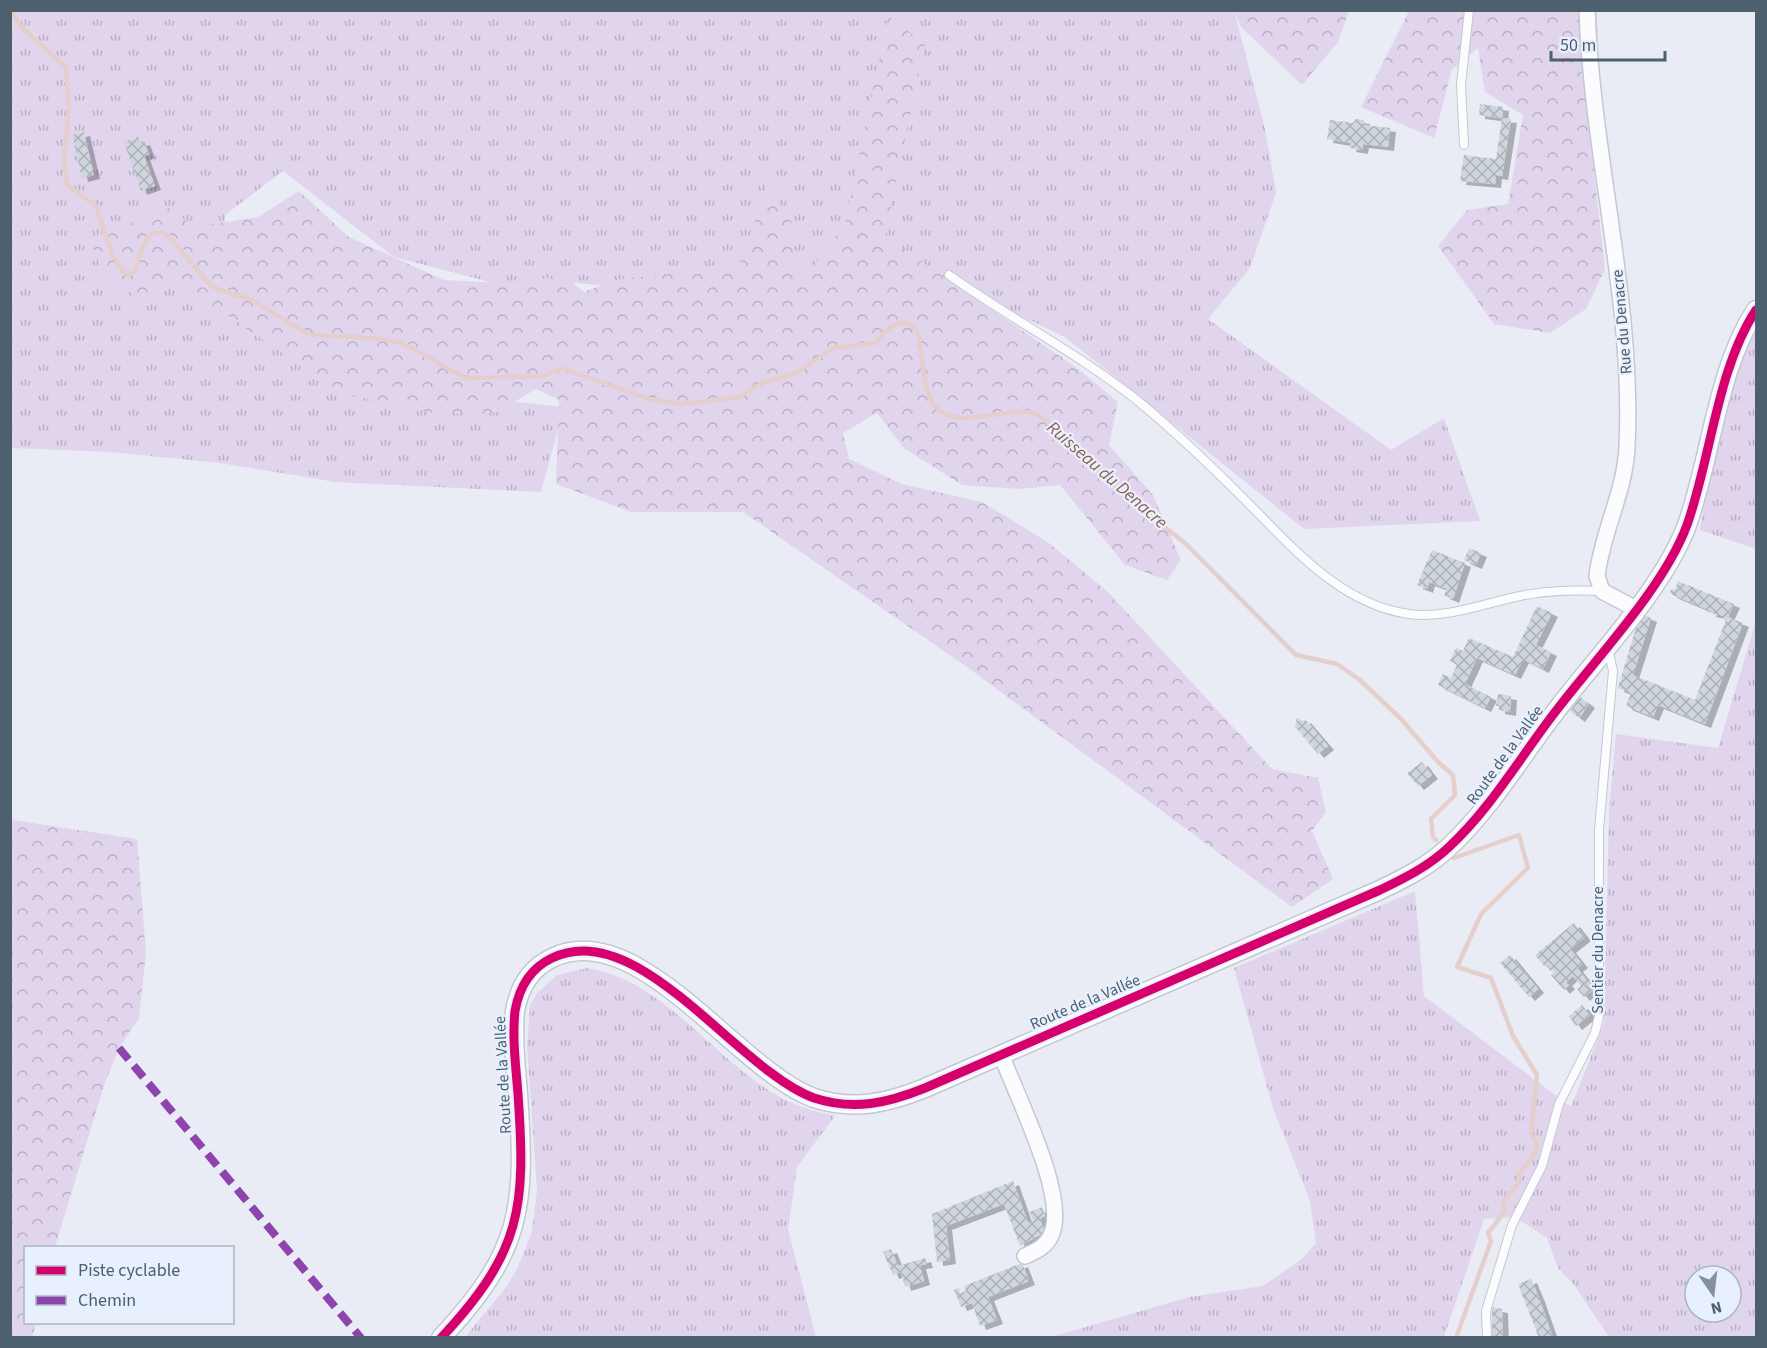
<svg xmlns="http://www.w3.org/2000/svg" width="1767" height="1348" viewBox="0 0 1767 1348" font-family="'Source Sans 3',sans-serif">
<defs>
<pattern id="grass-tufts" width="24" height="20" patternUnits="userSpaceOnUse" patternTransform="scale(1.5)"><rect width="24" height="20" fill="#e1d5ed"/><path d="M3 7l-1-3M5 7V3M7 7l1-3M15 17l-1-3M17 17v-4M19 17l1-3" fill="none" stroke="#b9b0c4"/></pattern>
<pattern id="forest-crowns" width="20" height="18" patternUnits="userSpaceOnUse" patternTransform="scale(1.5)"><rect width="20" height="18" fill="#e1d5ed"/><path d="M2 6a3 3 0 1 1 6 0M12 15a3 3 0 1 1 6 0" fill="none" stroke="#b9b0c4"/></pattern>
<pattern id="building-cross-hatch" width="8" height="8" patternUnits="userSpaceOnUse" patternTransform="scale(1.5)"><rect width="8" height="8" fill="#cfd6de"/><path d="M0 0l8 8M0 8l8-8" fill="none" stroke="#aab1b8"/></pattern>
<filter id="shadow"><feDropShadow dx="6" dy="4" stdDeviation="0" flood-color="#0004"/></filter>
</defs>
<rect width="100%" height="100%" fill="#e9ecf5"/>
<path fill="url(#grass-tufts)" fill-rule="evenodd" d="M 1234,10 L 1265,129 L 1276,193 L 1250,268 L 1208,319 L 1391,450 L 1444,418 L 1480,521 L 1304,529 L 1065,337 L 924,270 L 770,310 L 697,293 L 574,283 L 543,296 L 394,257 L 283,171 L 225,215 L 224,257 L 460,396 L 564,407 L 541,492 L 335,482 L 220,463 L 111,452 L 11,448 L 11,11 Z
M 1756,332 L 1756,549 L 1700,530 C 1704,496 1737,353 1756,332 Z
M 1756,621 L 1756,1337 L 1609,1337 L 1574,1285 L 1558,1268 L 1547,1238 L 1515,1217 L 1484,1219 L 1444,1337 L 1048,1338 L 1189,1297 L 1263,1286 L 1303,1258 L 1316,1243 L 1310,1201 L 1273,1108 L 1234,968 L 1415,891 L 1424,996 L 1571,1107 L 1604,1023 L 1609,811 L 1616,734 L 1718,748 ZM 1695,1276 L 1731,1276 L 1731,1312 L 1695,1312 Z
M 587,968 C 664,981 711,1056 775,1094 C 794,1106 814,1111 835,1116 L 797,1167 L 788,1229 L 816,1337 L 465,1337 L 507,1286 L 518,1267 L 532,1231 L 537,1191 L 527,1045 L 530,1006 L 537,993 L 557,975 Z"/>
<path fill="url(#forest-crowns)" d="M 1234,11 L 1349,11 L 1338,42 L 1302,85 L 1241,27 Z
M 1409,11 L 1597,11 L 1599,67 L 1593,84 L 1584,84 L 1605,269 L 1586,309 L 1550,333 L 1494,324 L 1438,246 L 1467,210 L 1508,204 L 1523,115 L 1485,92 L 1478,48 L 1452,69 L 1434,138 L 1361,107 Z
M 888,16 L 925,44 L 885,237 L 1076,367 L 1118,402 L 1109,445 L 1153,495 L 1181,560 L 1167,580 L 1125,565 L 1060,485 L 1019,489 L 962,485 L 904,448 L 877,413 L 843,433 L 849,459 L 902,484 L 982,502 L 1049,543 L 1108,592 L 1272,769 L 1318,778 L 1326,812 L 1312,831 L 1333,879 L 1292,907 L 967,667 L 743,512 L 631,512 L 556,484 L 559,400 L 536,389 L 496,413 L 439,414 L 342,394 L 182,284 L 139,299 L 103,274 L 89,238 L 170,208 L 194,227 L 258,217 L 299,191 L 349,237 L 444,280 L 527,284 L 561,274 L 584,292 L 619,279 L 689,272 L 738,271 L 767,185 L 791,221 L 796,275 L 809,272 L 845,224 Z
M 13,820 L 137,839 L 146,953 L 139,1018 L 119,1048 L 105,1082 L 55,1247 L 26,1248 L 26,1322 L 36,1323 L 32,1338 L 10,1337 L 10,826 Z"/>
<g fill="none" stroke-linecap="round" stroke-linejoin="round">
<path stroke="#e4cfcc" stroke-width="4.5" d="M 11,10 L 22,28 L 66,67 L 69,109 L 64,160 L 67,185 L 96,206 L 112,254 L 123,272 L 131,274 L 135,271 C 141,254 146,221 169,236 L 210,285 C 224,294 241,294 255,302 C 274,312 291,327 312,335 C 336,337 381,336 402,344 C 426,353 445,371 469,378 L 544,376 L 561,368 L 649,399 L 682,404 L 740,397 L 759,384 L 796,373 L 833,348 L 875,343 L 890,327 L 900,323 L 910,324 L 917,331 C 923,351 921,375 929,395 C 946,440 1006,403 1036,414 C 1040,416 1044,420 1047,422 L 1129,499 L 1185,543 L 1296,655 L 1337,664 L 1360,680 L 1401,719 L 1438,762 L 1453,775 L 1455,795 L 1431,819 L 1433,837 L 1436,840
M 1454,858 L 1519,835 L 1528,868 L 1481,914 L 1457,967 L 1491,978 L 1513,1036 L 1537,1075 L 1531,1134 L 1537,1143 L 1536,1152 L 1518,1175 L 1519,1182 L 1503,1203 L 1505,1211 L 1488,1233 L 1491,1241 L 1456,1338"/>
</g>
<path fill="url(#building-cross-hatch)" filter="url(#shadow)" d="M 1480,104 L 1503,107 L 1502,118 L 1511,119 L 1502,176 L 1496,175 L 1495,184 L 1460,181 L 1464,155 L 1496,159 L 1502,118 L 1479,115 Z
M 1356,119 L 1364,120 L 1365,125 L 1390,128 L 1388,147 L 1363,144 L 1362,150 L 1350,148 L 1351,143 L 1327,139 L 1330,120 L 1353,123 Z
M 84,132 L 94,175 L 82,178 L 72,135 Z
M 138,137 L 140,142 L 144,141 L 149,154 L 144,156 L 155,186 L 141,191 L 124,142 Z
M 1469,548 L 1481,553 L 1476,565 L 1464,560 Z
M 1432,550 L 1465,563 L 1453,599 L 1444,595 L 1447,589 L 1429,582 L 1427,589 L 1417,585 Z
M 1678,581 L 1734,604 L 1728,617 L 1743,623 L 1705,724 L 1658,705 L 1653,717 L 1626,706 L 1631,693 L 1618,688 L 1637,624 L 1644,615 L 1651,618 L 1633,675 L 1695,700 L 1726,620 L 1723,619 L 1725,616 L 1710,613 L 1711,611 L 1673,595 L 1670,592 L 1671,589 L 1675,590 Z
M 1537,606 L 1552,613 L 1536,645 L 1551,652 L 1543,669 L 1523,659 L 1515,675 L 1477,658 L 1465,684 L 1491,697 L 1485,708 L 1438,685 L 1443,674 L 1451,678 L 1457,665 L 1450,661 L 1456,648 L 1463,651 L 1469,638 L 1513,657 Z
M 1498,694 L 1511,696 L 1510,712 L 1499,710 L 1499,706 L 1496,706 Z
M 1580,697 L 1589,704 L 1579,718 L 1570,711 Z
M 1297,718 L 1303,721 L 1305,719 L 1328,746 L 1318,754 L 1295,727 Z
M 1422,762 L 1432,775 L 1418,786 L 1407,773 Z
M 1574,923 L 1585,937 L 1570,949 L 1582,964 L 1577,968 L 1594,989 L 1584,997 L 1577,989 L 1581,986 L 1573,976 L 1566,982 L 1569,985 L 1564,990 L 1551,975 L 1554,973 L 1548,965 L 1545,967 L 1535,955 Z
M 1510,955 L 1538,989 L 1529,997 L 1500,963 Z
M 1582,1005 L 1590,1015 L 1576,1026 L 1569,1016 Z
M 1013,1181 L 1028,1223 L 1033,1221 L 1030,1212 L 1042,1207 L 1045,1216 L 1040,1219 L 1045,1232 L 1020,1246 L 1004,1204 L 946,1226 L 950,1260 L 937,1262 L 932,1214 Z
M 891,1249 L 898,1266 L 925,1258 L 927,1264 L 920,1265 L 924,1281 L 905,1287 L 901,1272 L 893,1275 L 883,1252 Z
M 1022,1263 L 1029,1281 L 988,1297 L 997,1320 L 980,1326 L 972,1303 L 961,1307 L 954,1290 L 959,1288 L 960,1293 L 966,1291 L 964,1286 Z
M 1531,1279 L 1539,1298 L 1553,1338 L 1539,1338 L 1518,1284 Z
M 1492,1307 L 1502,1309 L 1503,1338 L 1492,1338 Z"/>
<g fill="none" stroke-linecap="round" stroke-linejoin="round">
<defs>
<path id="service" d="M 1464,145 L 1461,85 L 1469,10
M 949,275 C 1011,319 1079,354 1138,401 C 1173,430 1206,461 1238,493 C 1287,541 1337,604 1409,614 C 1446,619 1485,603 1520,596 C 1548,590 1574,590 1602,591
M 1487,1338 L 1486,1311 L 1512,1225 L 1542,1166 L 1559,1104 L 1595,1033 L 1599,1016 L 1599,830 L 1613,671 L 1610,657 L 1604,651"/>
<path id="minor" d="M 1587,10 C 1592,157 1634,300 1627,447 C 1625,492 1602,532 1597,576 L 1602,591 L 1636,609
M 1001,1054 C 1016,1095 1067,1194 1052,1233 C 1047,1246 1037,1251 1025,1256"/>
<path id="tertiary" d="M 441,1338 C 522,1251 526,1208 518,1094 C 516,1067 512,1039 515,1011 C 519,988 529,969 552,958 C 638,916 737,1070 814,1098 C 854,1111 888,1103 925,1088 L 1380,890 C 1405,878 1429,866 1449,847 C 1493,806 1522,754 1559,707 C 1599,655 1664,587 1687,525 C 1711,458 1717,369 1756,310"/>
</defs>
<use href="#service" stroke="#c2c9d2" stroke-width="10"/>
<use href="#minor" stroke="#c2c9d2" stroke-width="18"/>
<use href="#tertiary" stroke="#c2c9d2" stroke-width="21"/>
<use href="#service" stroke="#fcfcfe" stroke-width="8"/>
<use href="#minor" stroke="#fcfcfe" stroke-width="15"/>
<use href="#tertiary" stroke="#fcfcfe" stroke-width="18"/>
<path stroke="#8e44ad" stroke-width="8" stroke-dasharray="15 8" stroke-linecap="butt" d="M 119,1048 L 361,1338"/>
<defs>
<path id="cycleway" d="M 441,1338 C 522,1251 526,1208 518,1094 C 516,1067 512,1039 515,1011 C 519,988 529,969 552,958 C 638,916 737,1070 814,1098 C 854,1111 888,1103 925,1088 L 1380,890 C 1405,878 1429,866 1449,847 C 1493,806 1522,754 1559,707 C 1599,655 1664,587 1687,525 C 1711,458 1717,369 1756,310"/>
</defs>
<use href="#cycleway" stroke="#e9f0fd" stroke-width="13"/>
<use href="#cycleway" stroke="#d6006c" stroke-width="9"/>
</g>
<g text-anchor="middle" dominant-baseline="central" stroke-width="4.5" stroke-linejoin="round" paint-order="stroke">
<g font-size="16" fill="#4c6070" stroke="#e9f0fd">
<text transform="translate(1622 322) rotate(-95)">Rue du Denacre</text>
<text transform="translate(1505 755) rotate(-54)">Route de la Vallée</text>
<text transform="translate(1598 950) rotate(-90)">Sentier du Denacre</text>
<text transform="translate(1085 1002) rotate(-23)">Route de la Vallée</text>
<text transform="translate(503 1075) rotate(-93)">Route de la Vallée</text>
</g>
<g font-size="18" font-style="italic" fill="#8f5e4e" stroke="#e9f0fd">
<text transform="translate(1107 475) rotate(41)">Ruisseau du Denacre</text>
</g>
</g>
<rect width="1767" height="1348" fill="none" stroke="#4c6070" stroke-width="24"/>
<rect x="24" y="1246" width="210" height="78" fill="#e9f0fd" stroke="#aab6c5" stroke-width="1.5"/>
<rect x="36" y="1266" width="30" height="9" fill="#d6006c" stroke="#aab6c5" stroke-width="1.5"/>
<text x="78" y="1276" font-size="18" fill="#4c6070">Piste cyclable</text>
<rect x="36" y="1296" width="30" height="9" fill="#8e44ad" stroke="#aab6c5" stroke-width="1.5"/>
<text x="78" y="1306" font-size="18" fill="#4c6070">Chemin</text>
<g transform="translate(1713 1294) rotate(166)"><circle r="28" fill="#e9f0fd" stroke="#aab6c5" stroke-width="1.5"/>
<path d="M0-4.5L10 22L0 15L-10 22Z" fill="#83919f"/>
<text y="-9" font-size="16" font-weight="bold" text-anchor="middle" fill="#4c6070">N</text>
</g>
<path d="M1551 51v9h114v-9" fill="none" stroke="#4c6070" stroke-width="3"/>
<text x="1560" y="51" font-size="18" fill="#4c6070" stroke="#e9f0fd" stroke-width="4.5" paint-order="stroke">50 m</text>
</svg>
